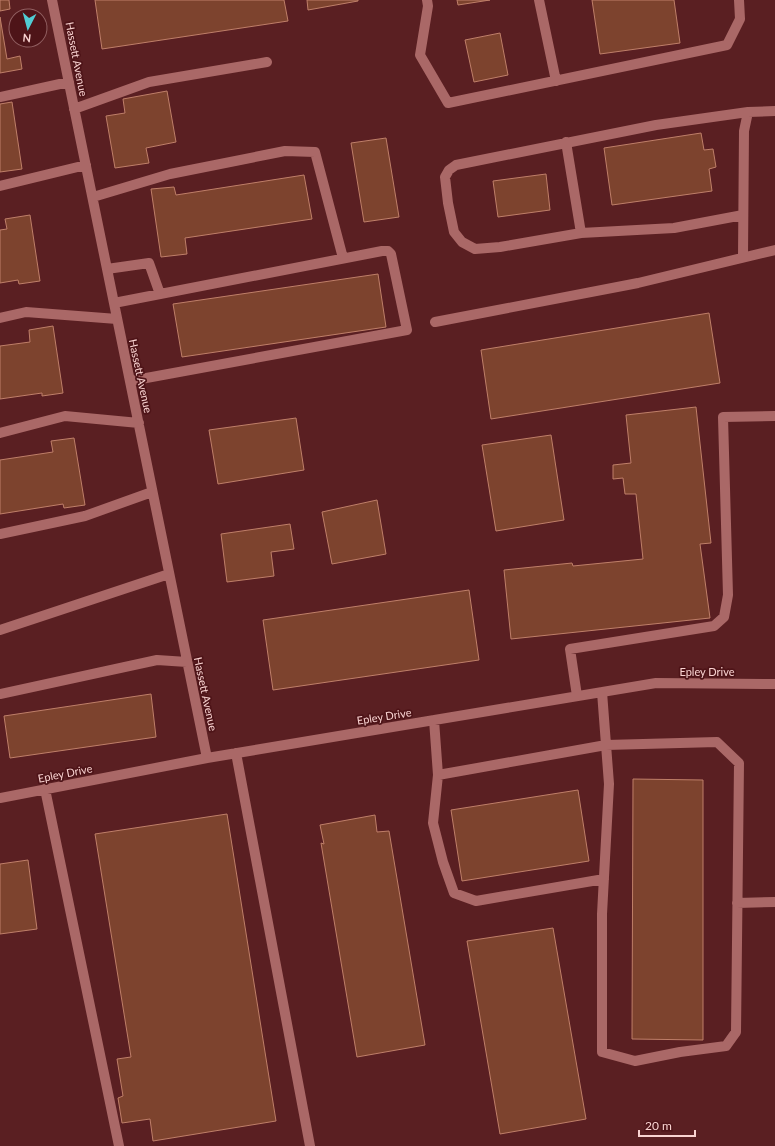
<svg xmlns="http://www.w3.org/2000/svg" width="775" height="1146" viewBox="0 0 775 1146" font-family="Lato,sans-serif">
<rect width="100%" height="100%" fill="#5a1f22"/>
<path fill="#7d432e" stroke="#bf7f69" d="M 0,0 L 9,0 L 10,9 L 0,11 Z
M 95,0 L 284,0 L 288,21 L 102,49 Z
M 307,0 L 358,0 L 358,1 L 308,10 Z
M 457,0 L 490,0 L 458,5 Z
M 592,0 L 674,0 L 680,43 L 600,54 Z
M 0,17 L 7,59 L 20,56 L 22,69 L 0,73 Z
M 500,33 L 508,75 L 474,82 L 465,40 Z
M 167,91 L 176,142 L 146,148 L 149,163 L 115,168 L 106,116 L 125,113 L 123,99 Z
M 12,102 L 22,169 L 0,172 L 0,104 Z
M 701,133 L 704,150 L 713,149 L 716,167 L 709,169 L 712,191 L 612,205 L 604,148 Z
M 386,138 L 399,217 L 364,222 L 351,143 Z
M 546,174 L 550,210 L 498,217 L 493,181 Z
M 304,175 L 312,219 L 185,238 L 187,254 L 161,257 L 151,189 L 174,187 L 176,195 Z
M 30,215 L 40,281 L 19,284 L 18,280 L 0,283 L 0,230 L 7,229 L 5,219 Z
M 378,274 L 386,327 L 182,357 L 173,304 Z
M 709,313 L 720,383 L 491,419 L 481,350 Z
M 53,326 L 63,393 L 42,396 L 42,393 L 0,399 L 0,346 L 30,342 L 29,330 Z
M 696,407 L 711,543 L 700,544 L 710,618 L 511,639 L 504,570 L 572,563 L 573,566 L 643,559 L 636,494 L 625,494 L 623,478 L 613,479 L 613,465 L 631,463 L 626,415 Z
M 296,418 L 304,470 L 218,484 L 209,430 Z
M 551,435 L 564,520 L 496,531 L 482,445 Z
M 74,438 L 85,505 L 64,508 L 63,504 L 0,514 L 0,460 L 53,452 L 51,441 Z
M 377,500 L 386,554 L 332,564 L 322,512 Z
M 290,524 L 294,549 L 271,552 L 274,576 L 227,582 L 221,534 Z
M 469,590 L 479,660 L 273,690 L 263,620 Z
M 151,694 L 156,737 L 10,758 L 4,716 Z
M 633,779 L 703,780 L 703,1040 L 632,1039 Z
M 578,790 L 589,861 L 462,881 L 451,810 Z
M 227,814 L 276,1121 L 153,1141 L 150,1119 L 122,1123 L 118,1098 L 123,1096 L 117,1059 L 131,1057 L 95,834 Z
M 375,815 L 377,832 L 389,831 L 425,1045 L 357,1057 L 321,843 L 324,844 L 320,825 Z
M 28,860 L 37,929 L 0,934 L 0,864 Z
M 553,928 L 586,1119 L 500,1134 L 467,941 Z"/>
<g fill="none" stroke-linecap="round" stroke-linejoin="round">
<path stroke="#aa6867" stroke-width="10" d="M 52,0 L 207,758
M 427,0 L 428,6 L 420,55 L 448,103 L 727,45 L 740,19 L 739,0
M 539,0 L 556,81
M 0,97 L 69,82
M 74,109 L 149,82 L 267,62
M 566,142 L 581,233
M 0,186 L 86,165
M 93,197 L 170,174 L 285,151 L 315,152 L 343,258
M 743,215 L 674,228 L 581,233 L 500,247 L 475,249 L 462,242 L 454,232 L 448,203 L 445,177 L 449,170 L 456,165 L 656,125 L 748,112
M 743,256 L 744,131 L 748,112 L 775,111
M 107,269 L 149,263 L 160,294
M 114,303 L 382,251 L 388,251 L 391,254 L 407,330 L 130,381
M 0,318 L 26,312 L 117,319
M 435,322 L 638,283 L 775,250
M 0,433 L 65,416 L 139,423
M 0,534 L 85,516 L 152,492
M 0,630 L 169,574
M 0,694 L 157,660 L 187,662
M 577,696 L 570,649 L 714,626 L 724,617 L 728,595 L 723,417 L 775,416
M 434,720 L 438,775 L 606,745 L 717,742 L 739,763 L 736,1032 L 726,1046 L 680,1052 L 635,1061 L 602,1052 L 602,914 L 609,784 L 602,692
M 236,753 L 310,1146
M 438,775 L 433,823 L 443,862 L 454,893 L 476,901 L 604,879
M 45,789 L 119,1146
M 0,798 L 207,758 L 656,683 L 775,684
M 737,903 L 775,902"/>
</g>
<g text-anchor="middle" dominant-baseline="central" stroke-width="3.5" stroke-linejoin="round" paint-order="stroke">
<g font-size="11" fill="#f9d3d1" stroke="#4e1418">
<text transform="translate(77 59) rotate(79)">Hassett Avenue</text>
<text transform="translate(141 376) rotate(78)">Hassett Avenue</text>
<text x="707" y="671">Epley Drive</text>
<text transform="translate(206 694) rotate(78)">Hassett Avenue</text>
<text transform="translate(384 716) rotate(-9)">Epley Drive</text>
<text transform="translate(65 773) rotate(-11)">Epley Drive</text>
</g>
</g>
<g transform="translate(28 28) rotate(186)"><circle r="19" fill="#4e1418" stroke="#926062"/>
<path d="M0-3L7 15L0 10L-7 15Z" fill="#51ccd3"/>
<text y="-6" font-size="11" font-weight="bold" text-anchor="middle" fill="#f9d3d1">N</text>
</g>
<path d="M639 1130v6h56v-6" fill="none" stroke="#f9d3d1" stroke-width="2"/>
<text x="645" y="1130" font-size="12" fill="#f9d3d1" stroke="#4e1418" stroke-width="3" paint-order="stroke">20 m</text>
</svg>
